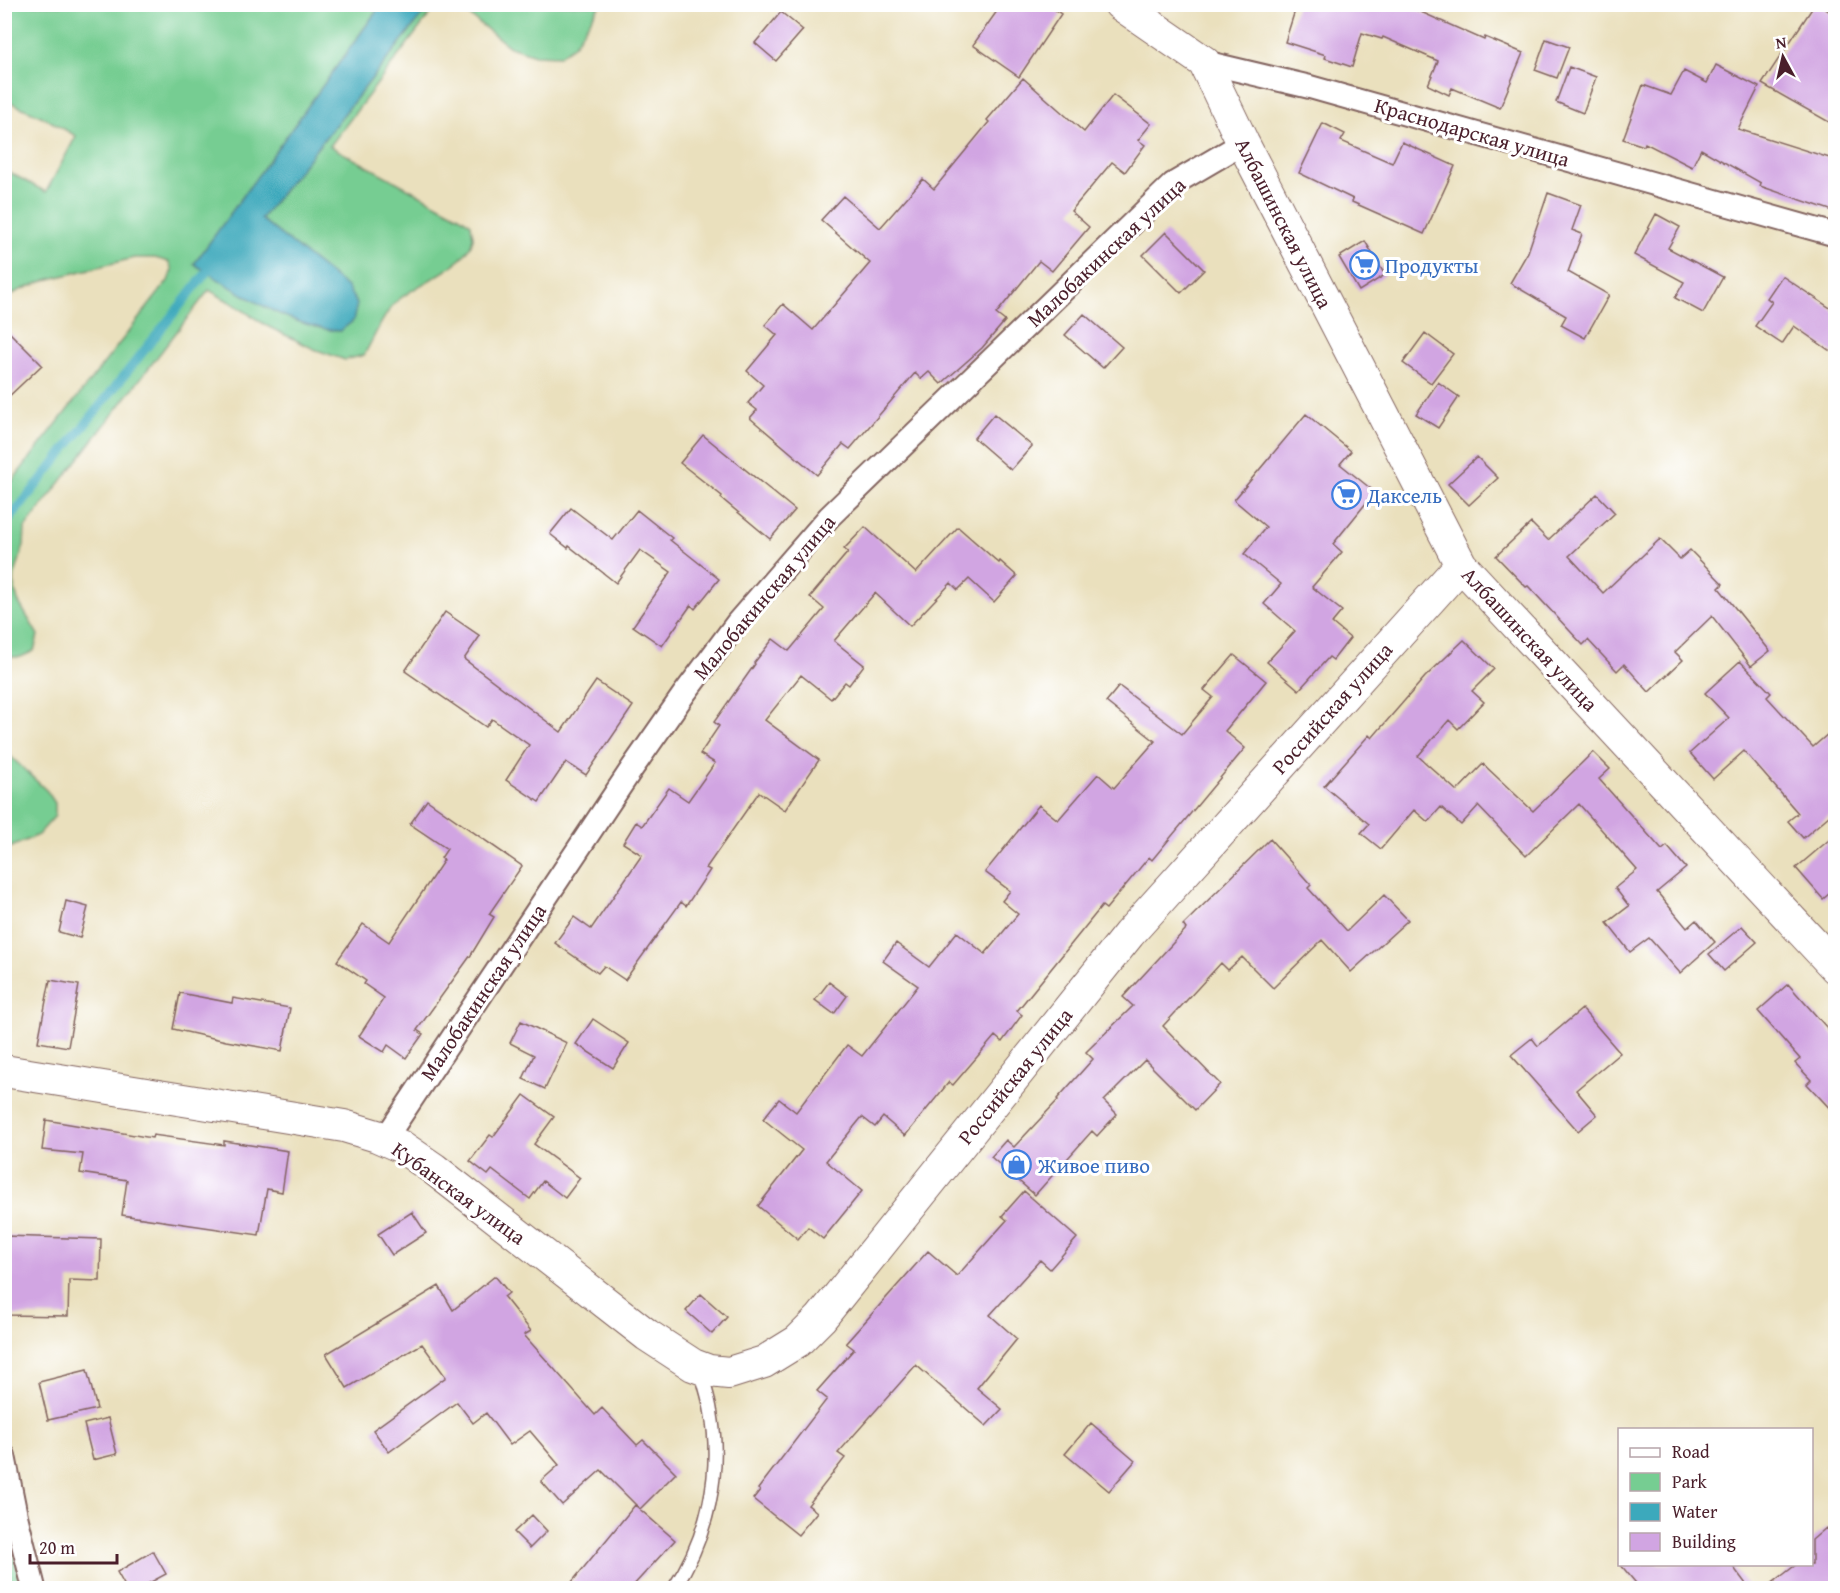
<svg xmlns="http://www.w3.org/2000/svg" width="1840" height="1593" viewBox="0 0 1840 1593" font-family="'Gentium Book Plus',serif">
<rect width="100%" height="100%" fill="#fff"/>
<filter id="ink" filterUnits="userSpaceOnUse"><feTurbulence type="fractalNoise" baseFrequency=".0167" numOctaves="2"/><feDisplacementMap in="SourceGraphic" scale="12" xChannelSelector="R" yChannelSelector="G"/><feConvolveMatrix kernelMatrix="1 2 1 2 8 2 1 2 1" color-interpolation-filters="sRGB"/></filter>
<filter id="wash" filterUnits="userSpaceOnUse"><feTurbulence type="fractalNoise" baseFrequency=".008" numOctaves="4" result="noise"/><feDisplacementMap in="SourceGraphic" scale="24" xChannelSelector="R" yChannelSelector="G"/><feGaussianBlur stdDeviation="1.35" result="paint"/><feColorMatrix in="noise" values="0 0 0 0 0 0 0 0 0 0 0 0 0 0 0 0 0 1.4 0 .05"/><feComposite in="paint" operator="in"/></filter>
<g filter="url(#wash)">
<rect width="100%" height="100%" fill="#eae0bd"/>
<path fill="#76cd92" stroke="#60765e" stroke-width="1.5" d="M 5,5 L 381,5 L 195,263 C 238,292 286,326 340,331 L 347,287 L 261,219 L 430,5 L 437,5 L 330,146 L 459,216 L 471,224 C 471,228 473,234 473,238 C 468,268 415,283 395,303 C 383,315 373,340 364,355 L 345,360 L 314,349 L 267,326 L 235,305 L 209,290 L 25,528 L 24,545 L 13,581 L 18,601 L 38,635 L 34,651 L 21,657 L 5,657 L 5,490 L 168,281 L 172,270 L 169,262 L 155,258 L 134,258 L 46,280 L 18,291 L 5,299 L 5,170 L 46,192 L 76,136 L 45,118 L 5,100 Z
M 456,5 L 600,5 L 574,45 L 559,56 L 535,55 L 510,47 Z
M 4,750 L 47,791 L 55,803 L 55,816 L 38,835 L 5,850 Z
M 4,1514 L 5,1518 L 22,1588 L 5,1588 Z"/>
<path fill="#3ca9bc" stroke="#436474" stroke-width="1.5" d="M 381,5 L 430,5 L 261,219 L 347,287 L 357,304 L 353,321 L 340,331 C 286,326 239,292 194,264 Z"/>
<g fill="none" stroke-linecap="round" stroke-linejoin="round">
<path stroke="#3ca9bc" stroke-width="9" d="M 4,526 L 214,263"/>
</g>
<g id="blocks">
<path fill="#d1a5e2" d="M 1002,4 L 1046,4 L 1061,14 L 1019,77 L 973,45 Z
M 1297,4 L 1403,4 L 1484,40 L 1485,37 L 1523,53 L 1500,108 L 1452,88 L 1449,95 L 1428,85 L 1438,61 L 1383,37 L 1382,39 L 1362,33 L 1352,67 L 1325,58 L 1326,55 L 1285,42 Z
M 1815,4 L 1818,4 L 1836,16 L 1836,126 L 1762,84 Z
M 781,12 L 803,30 L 776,61 L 755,43 Z
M 1546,39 L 1569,47 L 1557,78 L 1535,70 Z
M 1716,65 L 1759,87 L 1738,129 L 1836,160 L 1836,212 L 1760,186 L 1761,183 L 1701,149 L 1692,167 L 1645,143 L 1644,146 L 1623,139 L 1643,85 L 1671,95 L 1684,71 L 1707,83 Z
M 1569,67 L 1596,77 L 1583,113 L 1556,102 Z
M 1023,78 L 1084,132 L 1113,95 L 1151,124 L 1138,140 L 1145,145 L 1125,172 L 1112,162 L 1071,211 L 1089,227 L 1052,271 L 1039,261 L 996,314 L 1005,321 L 982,348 L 941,384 L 929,372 L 921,379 L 915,373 L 850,449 L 843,444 L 817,475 L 750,418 L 757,410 L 748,403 L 763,385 L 747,371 L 777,335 L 765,325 L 783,304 L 813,330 L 870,263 L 821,220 L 843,196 L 880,228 L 923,179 L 934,189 L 989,122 L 987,120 Z
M 1323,123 L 1345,134 L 1341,141 L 1392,163 L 1402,142 L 1455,166 L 1424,234 L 1352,202 L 1353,199 L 1299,173 Z
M 1548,193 L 1581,205 L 1572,230 L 1582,234 L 1568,272 L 1609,295 L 1585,338 L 1561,325 L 1566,316 L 1510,283 L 1528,252 Z
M 1656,214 L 1680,227 L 1668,248 L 1723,277 L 1703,313 L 1675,298 L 1684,282 L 1634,255 Z
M 1166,232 L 1204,270 L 1181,293 L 1143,255 Z
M 1365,241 L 1385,275 L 1359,291 L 1339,257 Z
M 1782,276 L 1836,312 L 1836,355 L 1794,326 L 1782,344 L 1755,326 L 1772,302 L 1767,298 Z
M 1084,314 L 1122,347 L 1103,368 L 1065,335 Z
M 4,327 L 42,365 L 4,401 Z
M 1425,333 L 1453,354 L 1431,383 L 1403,363 Z
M 1438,382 L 1459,397 L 1438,428 L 1416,414 Z
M 994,414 L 1032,446 L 1011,470 L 974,438 Z
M 1306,414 L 1351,451 L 1340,464 L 1375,492 L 1333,544 L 1342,552 L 1312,587 L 1342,611 L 1332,623 L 1350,638 L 1333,660 L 1329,657 L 1299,690 L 1267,662 L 1295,631 L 1264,604 L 1281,584 L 1244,554 L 1266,527 L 1234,500 Z
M 703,435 L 795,510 L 770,539 L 721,498 L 722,496 L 680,463 Z
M 1477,457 L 1498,478 L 1469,505 L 1448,484 Z
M 1597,494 L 1615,513 L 1569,556 L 1603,593 L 1660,539 L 1680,559 L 1690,550 L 1723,584 L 1719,588 L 1770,651 L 1751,666 L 1712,616 L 1675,652 L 1683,660 L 1649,692 L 1624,664 L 1617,671 L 1588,640 L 1583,645 L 1528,586 L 1526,587 L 1496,556 L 1531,523 L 1548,540 Z
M 571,508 L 613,540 L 637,510 L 672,538 L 670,540 L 719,579 L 695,609 L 691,605 L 662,646 L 633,626 L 671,572 L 640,550 L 616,583 L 569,546 L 568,548 L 550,534 Z
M 865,527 L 916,573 L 958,527 L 999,563 L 1000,561 L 1017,576 L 994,602 L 969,579 L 958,590 L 951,583 L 910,626 L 875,593 L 834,641 L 864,665 L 849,685 L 845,682 L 831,699 L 801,675 L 765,720 L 819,760 L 785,810 L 759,792 L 706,868 L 710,870 L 686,906 L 681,902 L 625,980 L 604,966 L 598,973 L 555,943 L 574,917 L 591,929 L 642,855 L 623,843 L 636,822 L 642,826 L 669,788 L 688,801 L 715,763 L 700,754 L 719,726 L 714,722 L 755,664 L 754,663 L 773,639 L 789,651 L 824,609 L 810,597 L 848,552 L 844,549 Z
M 445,612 L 480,636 L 464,659 L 561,732 L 596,681 L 633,706 L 586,775 L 566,762 L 539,802 L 506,780 L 529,745 L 492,719 L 486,727 L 405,671 Z
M 1464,640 L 1494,669 L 1472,691 L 1484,702 L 1458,729 L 1449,720 L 1418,756 L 1457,791 L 1483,764 L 1533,811 L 1593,752 L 1610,769 L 1599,779 L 1662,850 L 1667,846 L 1686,868 L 1657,892 L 1687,928 L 1696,920 L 1715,942 L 1680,973 L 1649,938 L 1630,952 L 1607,923 L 1629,906 L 1615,888 L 1637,870 L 1579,804 L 1526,856 L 1478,806 L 1461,825 L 1441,807 L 1428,822 L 1414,810 L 1381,849 L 1361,833 L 1369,824 L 1324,786 L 1369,735 L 1372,738 L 1425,677 Z
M 1234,655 L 1266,681 L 1225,731 L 1245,748 L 1152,860 L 1149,857 L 1106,909 L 1102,906 L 1017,1011 L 1022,1015 L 1002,1042 L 995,1036 L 953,1085 L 949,1082 L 905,1136 L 883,1117 L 875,1127 L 862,1117 L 826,1161 L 862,1191 L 823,1239 L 808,1227 L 798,1239 L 758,1206 L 802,1150 L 763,1119 L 779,1099 L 796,1112 L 847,1045 L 862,1056 L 918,986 L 883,961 L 896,943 L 929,967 L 957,932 L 985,954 L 1018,914 L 1002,901 L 1010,891 L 985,872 L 1039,805 L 1058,820 L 1098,774 L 1114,788 L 1155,741 L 1106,702 L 1119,686 L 1182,734 L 1213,697 L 1204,690 Z
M 1740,661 L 1771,693 L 1767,697 L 1813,747 L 1836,727 L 1836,810 L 1803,838 L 1788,821 L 1798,813 L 1744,751 L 1713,779 L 1690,753 L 1729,718 L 1705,693 Z
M 427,800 L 522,866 L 489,914 L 494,917 L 471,955 L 417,1030 L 423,1034 L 406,1058 L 388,1045 L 384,1052 L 359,1036 L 384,998 L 364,984 L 366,981 L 337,961 L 363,924 L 389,942 L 444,860 L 441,858 L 447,849 L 410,824 Z
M 1836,834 L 1836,888 L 1823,899 L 1796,868 Z
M 1270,839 L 1311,885 L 1308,888 L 1347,931 L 1384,895 L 1408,920 L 1351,972 L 1322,940 L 1273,988 L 1242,957 L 1228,970 L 1221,963 L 1163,1026 L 1220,1084 L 1195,1110 L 1145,1060 L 1104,1101 L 1117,1114 L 1097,1136 L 1092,1131 L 1035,1195 L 991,1157 L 1006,1140 L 1014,1147 L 1058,1100 L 1057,1099 L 1093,1059 L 1086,1052 L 1133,1006 L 1123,997 L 1186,929 L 1183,925 Z
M 66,901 L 88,907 L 80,938 L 59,932 Z
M 1742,926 L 1757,942 L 1724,971 L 1709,954 Z
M 50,980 L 79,985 L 68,1047 L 38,1042 Z
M 829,982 L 847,996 L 834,1014 L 815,1000 Z
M 1788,984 L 1836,1038 L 1836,1115 L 1807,1084 L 1811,1080 L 1795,1063 L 1800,1059 L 1758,1011 Z
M 180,993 L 232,1003 L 233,998 L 290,1008 L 282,1051 L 226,1041 L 173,1029 Z
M 1582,1009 L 1620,1053 L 1576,1090 L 1597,1115 L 1578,1131 L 1511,1055 L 1532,1038 L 1538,1046 Z
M 593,1019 L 629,1043 L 613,1068 L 576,1044 Z
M 521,1021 L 567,1043 L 545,1089 L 523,1079 L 534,1055 L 510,1043 Z
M 524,1095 L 554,1117 L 534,1144 L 580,1178 L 565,1198 L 543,1181 L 530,1199 L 492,1170 L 488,1175 L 470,1161 L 490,1135 L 493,1137 Z
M 46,1120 L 152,1138 L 153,1135 L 224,1145 L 224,1141 L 288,1151 L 282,1192 L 267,1189 L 259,1235 L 122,1215 L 127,1180 L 80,1173 L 83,1154 L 42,1150 Z
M 1024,1191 L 1077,1238 L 1050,1269 L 1040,1260 L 990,1315 L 1017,1339 L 977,1388 L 1002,1409 L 986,1426 L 916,1365 L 838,1453 L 845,1458 L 808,1505 L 817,1512 L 798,1535 L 753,1499 L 760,1490 L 758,1489 L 827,1399 L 817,1391 L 854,1349 L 846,1343 L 928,1251 L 957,1276 L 1007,1220 L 1002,1216 Z
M 412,1212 L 426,1233 L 392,1255 L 378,1234 Z
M 4,1236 L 101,1239 L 100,1281 L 69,1280 L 68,1316 L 5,1315 L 7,1265 L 4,1265 Z
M 495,1276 L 509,1293 L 504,1297 L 531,1331 L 524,1335 L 595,1415 L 602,1408 L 637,1445 L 643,1440 L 676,1473 L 640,1509 L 601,1470 L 562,1505 L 541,1481 L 559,1465 L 530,1431 L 510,1445 L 486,1413 L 473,1423 L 457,1402 L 389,1452 L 373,1430 L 446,1377 L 422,1344 L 347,1388 L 326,1354 L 439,1286 L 453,1310 Z
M 701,1294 L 727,1317 L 712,1334 L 686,1311 Z
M 87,1370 L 97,1409 L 48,1420 L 39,1382 Z
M 108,1418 L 117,1454 L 93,1460 L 84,1424 Z
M 1091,1423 L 1135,1461 L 1109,1491 L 1065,1454 Z
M 635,1505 L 675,1540 L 631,1588 L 567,1588 Z
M 532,1515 L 547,1531 L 530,1548 L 514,1532 Z
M 1826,1528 L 1836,1540 L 1836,1588 L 1766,1588 L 1797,1564 L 1812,1564 L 1812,1540 Z
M 153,1551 L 166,1574 L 140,1588 L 126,1588 L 117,1572 Z
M 1620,1564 L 1731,1564 L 1749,1588 L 1640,1588 Z"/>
</g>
</g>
<g filter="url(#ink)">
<use href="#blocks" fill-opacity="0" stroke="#82635e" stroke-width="1.5"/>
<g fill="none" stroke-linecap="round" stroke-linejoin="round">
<defs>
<path id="lane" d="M 674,1588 C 708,1537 722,1472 711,1412 C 709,1398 704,1385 701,1371"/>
<path id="street" d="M 1204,62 L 1310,87 L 1836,235
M 385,1139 L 633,767 L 684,694 L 737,623 L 829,517 L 1173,184 L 1243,143
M 4,1456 L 16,1516 L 34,1588"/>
<path id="secondary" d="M 1120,4 L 1204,62 L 1243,143 L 1461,565 L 1836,968
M 4,1071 L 344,1126 L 377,1136 L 402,1147 L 434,1169 L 647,1335 L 693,1365 L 709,1371 L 729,1373 L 764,1362 L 798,1341 L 821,1318 L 1129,934 L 1461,565"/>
</defs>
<use href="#lane" stroke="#82635e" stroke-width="15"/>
<use href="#street" stroke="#82635e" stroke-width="26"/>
<use href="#secondary" stroke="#82635e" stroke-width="34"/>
<use href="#lane" stroke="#fff" stroke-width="12"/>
<use href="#street" stroke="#fff" stroke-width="22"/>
<use href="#secondary" stroke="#fff" stroke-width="32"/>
</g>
</g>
<defs>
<symbol id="supermarket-ring" viewBox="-11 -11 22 22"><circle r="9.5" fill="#fff" stroke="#3f7fe0" stroke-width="1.5"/><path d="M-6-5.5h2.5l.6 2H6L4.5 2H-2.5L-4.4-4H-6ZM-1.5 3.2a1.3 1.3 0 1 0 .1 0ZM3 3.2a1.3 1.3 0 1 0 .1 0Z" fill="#3f7fe0"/></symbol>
<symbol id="shop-ring" viewBox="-11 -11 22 22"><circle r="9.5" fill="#fff" stroke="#3f7fe0" stroke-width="1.5"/><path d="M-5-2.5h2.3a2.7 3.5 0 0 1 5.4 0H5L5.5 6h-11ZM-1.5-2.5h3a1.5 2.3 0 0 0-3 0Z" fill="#3f7fe0"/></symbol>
</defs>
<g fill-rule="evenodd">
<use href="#supermarket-ring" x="1348" y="248" width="33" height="33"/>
<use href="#supermarket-ring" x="1330" y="478" width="33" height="33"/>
<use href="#shop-ring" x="1000" y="1148" width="33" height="33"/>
</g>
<g text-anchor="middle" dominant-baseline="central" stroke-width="6" stroke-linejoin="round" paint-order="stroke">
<g font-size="21" fill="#4a1f2b" stroke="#fff">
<text transform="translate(1472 132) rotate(16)">Краснодарская улица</text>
<text transform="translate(1284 223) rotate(63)">Албашинская улица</text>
<text transform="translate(1106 252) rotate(-43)">Малобакинская улица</text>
<text transform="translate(764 597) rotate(-50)">Малобакинская улица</text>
<text transform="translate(1530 639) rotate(47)">Албашинская улица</text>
<text transform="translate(1332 708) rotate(-48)">Российская улица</text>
<text transform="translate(483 992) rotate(-56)">Малобакинская улица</text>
<text transform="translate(1015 1076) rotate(-51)">Российская улица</text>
<text transform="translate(459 1193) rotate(36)">Кубанская улица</text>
</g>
<g font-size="21" fill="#366cbe" stroke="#fff" text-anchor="start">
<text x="1385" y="265">Продукты</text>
<text x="1367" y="495">Даксель</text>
<text x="1038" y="1165">Живое пиво</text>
</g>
</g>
<rect width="1840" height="1593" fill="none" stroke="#fff" stroke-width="24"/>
<rect x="1618" y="1428" width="195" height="138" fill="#ffffff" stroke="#b7a5aa" stroke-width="1.5"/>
<rect x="1630" y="1448" width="30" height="9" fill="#ffffff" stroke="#b7a5aa" stroke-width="1.5"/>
<text x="1672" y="1458" font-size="18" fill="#4a1f2b">Road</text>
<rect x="1630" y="1473" width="30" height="18" fill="#76cd92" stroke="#b7a5aa" stroke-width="1.5"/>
<text x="1672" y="1488" font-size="18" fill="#4a1f2b">Park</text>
<rect x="1630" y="1503" width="30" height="18" fill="#3ca9bc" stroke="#b7a5aa" stroke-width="1.5"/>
<text x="1672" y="1518" font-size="18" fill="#4a1f2b">Water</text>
<rect x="1630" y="1533" width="30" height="18" fill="#d1a5e2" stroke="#b7a5aa" stroke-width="1.5"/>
<text x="1672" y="1548" font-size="18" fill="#4a1f2b">Building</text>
<g transform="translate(1783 57) rotate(352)" stroke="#ffffff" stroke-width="4.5" paint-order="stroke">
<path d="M0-4.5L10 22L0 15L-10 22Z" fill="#4a1f2b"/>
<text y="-9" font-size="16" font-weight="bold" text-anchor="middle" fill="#4a1f2b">N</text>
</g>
<path d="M30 1554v9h87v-9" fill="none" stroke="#4a1f2b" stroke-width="3"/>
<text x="39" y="1554" font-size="18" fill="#4a1f2b" stroke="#ffffff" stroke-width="4.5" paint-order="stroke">20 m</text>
</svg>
